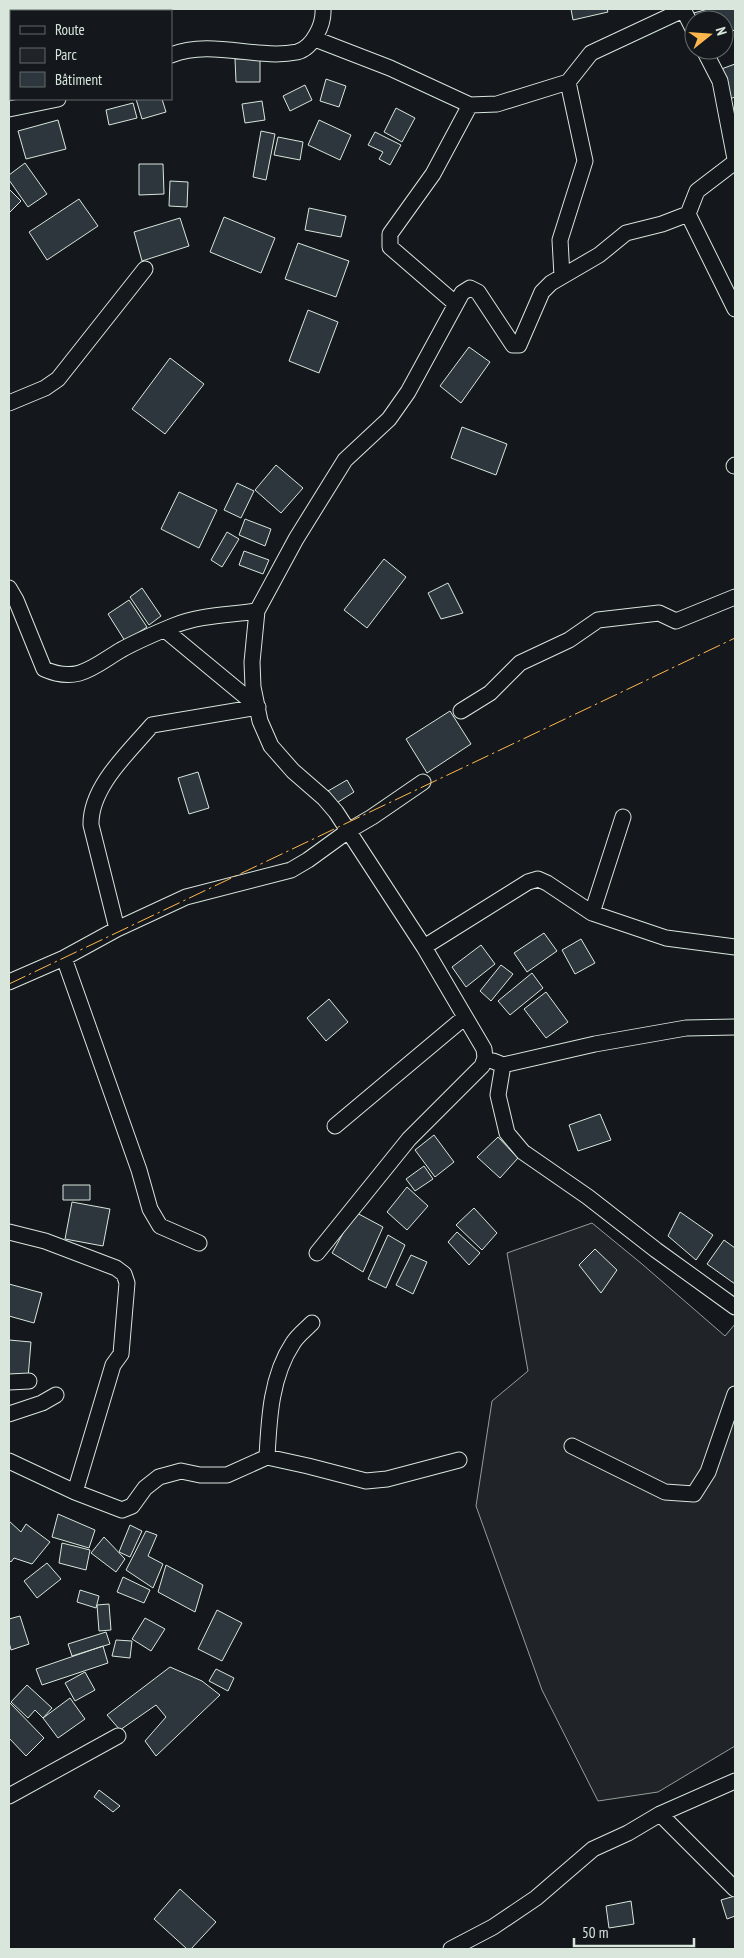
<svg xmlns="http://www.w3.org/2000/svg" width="744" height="1958" viewBox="0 0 744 1958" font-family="'PT Sans Narrow',sans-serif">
<rect width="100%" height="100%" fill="#14181c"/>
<path fill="#202428" stroke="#939e99" d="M 592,1223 L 642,1264 L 725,1336 L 735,1324 L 735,1746 L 658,1792 L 598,1801 L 542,1690 L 476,1506 L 492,1401 L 528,1371 L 507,1253 Z"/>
<path fill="#2c363c" stroke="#d8e6dc" d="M 571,9 L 607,9 L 608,12 L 573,20 Z
M 708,9 L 735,9 L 735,30 L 724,33 L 724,20 L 694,20 L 690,14 Z
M 260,58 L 260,82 L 236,82 L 235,59 Z
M 735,64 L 735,97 L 727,100 L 716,71 Z
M 326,79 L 346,86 L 339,107 L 320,101 Z
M 305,85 L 312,100 L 290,111 L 283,96 Z
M 136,99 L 162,99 L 166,112 L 142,119 Z
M 262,101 L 265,120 L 245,123 L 242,104 Z
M 133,103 L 137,118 L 109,125 L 106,110 Z
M 396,108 L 415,118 L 402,142 L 384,132 Z
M 58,120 L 66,149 L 26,159 L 18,131 Z
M 319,120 L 351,135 L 340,160 L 308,145 Z
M 261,131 L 275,134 L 266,180 L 253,177 Z
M 375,132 L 401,145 L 390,165 L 379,159 L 383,152 L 368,145 Z
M 278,137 L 303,142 L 300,160 L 274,155 Z
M 25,163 L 47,194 L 28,207 L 9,180 L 9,175 Z
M 139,164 L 163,164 L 164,194 L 139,195 Z
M 170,181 L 188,182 L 187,207 L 169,206 Z
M 9,189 L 21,201 L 9,213 Z
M 79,199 L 98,226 L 47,260 L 29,232 Z
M 309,208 L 346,216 L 341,237 L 305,230 Z
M 224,217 L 275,238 L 261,273 L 210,252 Z
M 180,218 L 189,246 L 142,261 L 134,232 Z
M 298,243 L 349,261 L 336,297 L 285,279 Z
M 308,310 L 338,322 L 319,373 L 289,361 Z
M 469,347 L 490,362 L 461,403 L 440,386 Z
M 170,358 L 204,384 L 165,434 L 132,409 Z
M 462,427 L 507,444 L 496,475 L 451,458 Z
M 276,465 L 303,488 L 281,513 L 255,490 Z
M 237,483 L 254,491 L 241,518 L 224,510 Z
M 179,492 L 217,510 L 199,548 L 161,529 Z
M 245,519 L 271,529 L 265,546 L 239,535 Z
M 227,532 L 239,539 L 222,567 L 211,560 Z
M 244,551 L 269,560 L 263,574 L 239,565 Z
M 384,559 L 406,577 L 367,628 L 344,610 Z
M 448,583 L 463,613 L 441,619 L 428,593 Z
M 142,588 L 161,616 L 149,625 L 130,597 Z
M 129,600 L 147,627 L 125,641 L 108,614 Z
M 450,711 L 471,744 L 427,773 L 406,739 Z
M 198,772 L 209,808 L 189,814 L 178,778 Z
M 347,780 L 354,792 L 335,804 L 328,791 Z
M 544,933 L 557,951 L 527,972 L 514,953 Z
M 581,939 L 595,963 L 575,974 L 562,950 Z
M 481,945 L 495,964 L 466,987 L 452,967 Z
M 501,965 L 513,974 L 491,1001 L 480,991 Z
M 532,973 L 543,988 L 510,1015 L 498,1001 Z
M 546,992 L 568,1022 L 546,1038 L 524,1009 Z
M 329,999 L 348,1022 L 326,1041 L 307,1018 Z
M 600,1114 L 611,1140 L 578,1151 L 569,1125 Z
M 434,1135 L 454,1162 L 435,1177 L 415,1150 Z
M 498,1137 L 518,1158 L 500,1178 L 477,1157 Z
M 424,1166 L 433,1179 L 415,1191 L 406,1179 Z
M 63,1185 L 90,1185 L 90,1200 L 63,1200 Z
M 407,1187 L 428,1206 L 407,1230 L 387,1212 Z
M 72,1202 L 110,1209 L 103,1246 L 65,1239 Z
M 474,1208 L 497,1233 L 482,1250 L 456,1225 Z
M 355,1212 L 383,1227 L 363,1272 L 332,1253 Z
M 680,1212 L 713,1235 L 696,1260 L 668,1236 Z
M 457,1232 L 480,1253 L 469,1265 L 448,1242 Z
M 388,1235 L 405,1245 L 386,1288 L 368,1279 Z
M 724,1240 L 735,1248 L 735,1284 L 707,1264 Z
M 595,1249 L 617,1270 L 601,1293 L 579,1265 Z
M 411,1255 L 427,1262 L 413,1294 L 396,1285 Z
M 9,1284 L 42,1293 L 34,1323 L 9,1316 Z
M 9,1340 L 31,1342 L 28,1378 L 9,1377 Z
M 58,1514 L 95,1530 L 89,1548 L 52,1537 Z
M 9,1521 L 21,1532 L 26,1524 L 50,1542 L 32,1564 L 14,1558 L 11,1562 L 9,1560 Z
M 130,1525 L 142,1531 L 130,1557 L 119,1552 Z
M 146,1531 L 157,1535 L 148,1556 L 163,1564 L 153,1588 L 126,1570 Z
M 104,1537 L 125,1559 L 116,1572 L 91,1553 Z
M 62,1543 L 90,1550 L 86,1570 L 59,1563 Z
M 47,1563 L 61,1579 L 37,1598 L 24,1581 Z
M 166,1565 L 203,1585 L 195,1612 L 158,1592 Z
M 123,1577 L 150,1590 L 144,1603 L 117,1592 Z
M 80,1590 L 99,1596 L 96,1608 L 77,1602 Z
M 109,1604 L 111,1630 L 99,1631 L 97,1605 Z
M 217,1610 L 242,1623 L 222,1661 L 198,1649 Z
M 20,1616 L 29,1644 L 11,1650 L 9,1642 L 9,1619 Z
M 145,1618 L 165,1629 L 151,1651 L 132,1639 Z
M 106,1632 L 110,1644 L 72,1656 L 68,1644 Z
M 116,1640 L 132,1641 L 130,1658 L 112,1656 Z
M 103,1646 L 108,1663 L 42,1685 L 36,1669 Z
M 170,1667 L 202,1681 L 220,1695 L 156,1756 L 145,1741 L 166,1717 L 156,1705 L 120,1730 L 107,1715 Z
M 216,1669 L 234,1678 L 228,1691 L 209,1681 Z
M 85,1672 L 95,1690 L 75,1701 L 65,1683 Z
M 27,1685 L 52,1708 L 43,1718 L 35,1710 L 28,1718 L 11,1702 Z
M 70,1698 L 85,1719 L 58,1738 L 43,1718 Z
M 10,1703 L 44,1738 L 26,1756 L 9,1738 L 9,1704 Z
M 99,1790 L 120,1806 L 113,1812 L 94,1797 Z
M 180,1889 L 216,1922 L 191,1949 L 187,1949 L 154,1919 Z
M 735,1896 L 735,1916 L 727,1919 L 721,1900 Z
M 631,1901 L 634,1924 L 609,1928 L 606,1906 Z"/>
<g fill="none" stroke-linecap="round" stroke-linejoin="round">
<defs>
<path id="street" d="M 683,9 L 694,31
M 315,39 L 390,68 L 470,105 L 497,104 L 568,82
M 704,50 L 720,81 L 735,159
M 171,55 C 212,39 257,60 297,52 C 313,48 324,24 323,9
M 9,109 L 58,99
M 735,162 L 697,191 L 688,214 L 662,224 L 626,233 L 599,255 L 551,283 L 542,292 L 519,345 L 513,345 L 478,292 L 470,288 L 462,293 L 408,392 L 389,419 L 345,460 L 296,539 L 257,611 L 252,662 L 253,687 L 260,721 L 271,746 L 293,771 L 324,798 L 336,812 L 424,947 L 528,882 L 538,879 L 547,883 L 592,913 L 666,938 L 735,947
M 688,214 L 735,309
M 562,276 L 560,240 L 585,161 L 568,82 L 591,53 L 683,10
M 456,304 L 390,247 L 390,234 L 433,174 L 470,105
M 9,403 L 45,388 L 58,379 L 145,269
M 734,466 L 735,465
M 9,588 L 16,600 L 44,669 C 78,684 94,666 121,650 C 137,641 156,633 173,626 C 199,615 230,615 257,611
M 165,630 L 258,707
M 461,711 L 490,693 L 520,663 L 569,640 L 598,620 L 659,613 L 676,621 L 735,597
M 592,913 L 623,817
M 117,929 L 91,825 C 90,787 129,752 152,725 L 258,707
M 64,958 L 139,1170 L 150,1209 L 160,1226 L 199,1243
M 9,982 L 64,958 L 117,929 L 186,897 L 291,870 L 308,860 L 348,831 L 372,817 L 423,782
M 493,1061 L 503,1065 L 595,1044 L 686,1028 L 735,1027
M 503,1065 L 498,1095 L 507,1133 L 523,1152 L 588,1197 L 656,1250 L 735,1307
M 335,1126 L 465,1017
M 9,1232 L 45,1241 L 116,1268 L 124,1274 L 127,1283 L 121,1354 L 113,1365 L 75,1492
M 317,1253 L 409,1139 L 482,1066 L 485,1058 L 484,1049 L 424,947
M 9,1382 L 29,1381
M 9,1414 L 42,1403 L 56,1395
M 572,1446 L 665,1492 L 694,1494 L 708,1472 L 735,1394
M 267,1457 C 269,1418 271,1376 293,1343 C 297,1336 306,1329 312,1323
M 9,1461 L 75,1492 L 122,1510 L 132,1506 L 145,1488 L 159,1477 L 181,1471 L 200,1475 L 227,1475 L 267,1457 L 308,1466 L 366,1481 L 387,1479 L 459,1460
M 9,1796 L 118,1736
M 660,1814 L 735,1889
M 451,1949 L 493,1927 L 536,1898 L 593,1849 L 628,1833 L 660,1814 L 735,1781"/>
</defs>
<use href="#street" stroke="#d8e6dc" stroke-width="17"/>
<use href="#street" stroke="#14181c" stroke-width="15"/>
<path stroke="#ffb74d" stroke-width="1" stroke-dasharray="18 4 2.5 4" stroke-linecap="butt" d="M 9,984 L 735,638"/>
</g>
<rect width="744" height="1958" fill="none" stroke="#d8e6dc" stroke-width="20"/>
<rect x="10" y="10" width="162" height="90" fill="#14181c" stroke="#626a69"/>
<rect x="20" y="26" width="25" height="8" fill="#14181c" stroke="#626a69"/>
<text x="55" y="35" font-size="15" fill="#d8e6dc">Route</text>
<rect x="20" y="48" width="25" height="15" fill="#202428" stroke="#626a69"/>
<text x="55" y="60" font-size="15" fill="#d8e6dc">Parc</text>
<rect x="20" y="72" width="25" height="15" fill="#2c363c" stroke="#626a69"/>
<text x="55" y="85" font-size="15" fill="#d8e6dc">Bâtiment</text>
<g transform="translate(709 35) rotate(73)"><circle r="24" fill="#14181c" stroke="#626a69"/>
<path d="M0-4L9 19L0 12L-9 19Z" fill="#ffb74d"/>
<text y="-8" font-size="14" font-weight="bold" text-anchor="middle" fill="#d8e6dc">N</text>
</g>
<path d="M574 1938v8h120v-8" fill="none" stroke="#d8e6dc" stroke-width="2.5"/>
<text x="582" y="1938" font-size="15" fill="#d8e6dc" stroke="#14181c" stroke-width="4" paint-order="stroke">50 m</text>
</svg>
